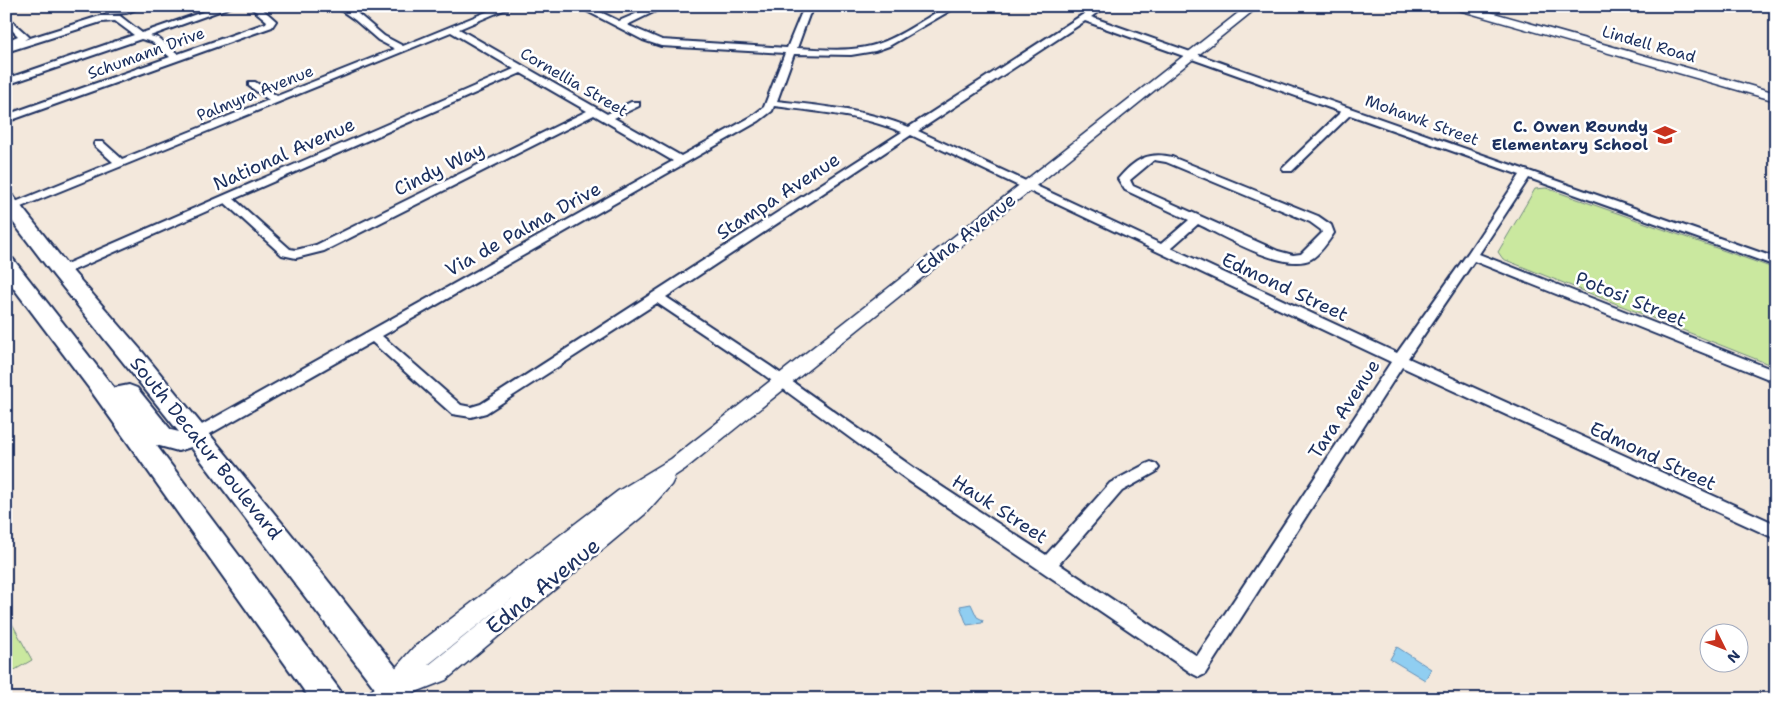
<svg xmlns="http://www.w3.org/2000/svg" width="1782" height="705" viewBox="0 0 1782 705" font-family="'Shantell Sans',sans-serif">
<rect width="100%" height="100%" fill="#f3e8dc"/>
<filter id="ink" filterUnits="userSpaceOnUse"><feTurbulence type="fractalNoise" baseFrequency=".02" numOctaves="2"/><feDisplacementMap in="SourceGraphic" scale="10" xChannelSelector="R" yChannelSelector="G"/><feConvolveMatrix kernelMatrix="1 2 1 2 8 2 1 2 1" color-interpolation-filters="sRGB"/></filter>
<g filter="url(#ink)">
<path fill="#cae89f" stroke="#728c7e" d="M 1546,188 L 1776,269 L 1776,367 L 1503,259 L 1498,252 L 1535,189 Z
M 9,618 L 32,660 L 6,675 L 6,620 Z"/>
<path fill="#90cef1" stroke="#618eb6" d="M 971,604 L 977,617 L 983,620 L 982,623 L 967,625 L 960,606 Z
M 1397,647 L 1431,669 L 1425,680 L 1390,659 Z"/>
<g fill="none" stroke-linecap="round" stroke-linejoin="round">
<defs>
<path id="minor" d="M 98,6 L 107,6 L 109,8 L 143,6 L 127,13 L 107,14 Z
M 220,6 L 233,6 L 150,36 L 158,38 L 178,54 L 266,23 L 267,21 L 249,6 L 259,6 L 276,21 L 272,27 L 6,122 L 6,115 L 170,57 L 152,42 L 141,39 L 6,85 L 6,79 L 134,35 L 115,21 L 101,22 L 6,52 L 6,41 L 18,36 L 6,24 L 6,16 L 27,35 L 29,37 L 24,40 L 100,16 L 120,16 L 142,33 Z
M 335,6 L 345,6 L 351,10 L 360,6 L 372,6 L 357,13 L 384,36 L 403,46 L 501,6 L 513,6 L 459,29 L 607,114 L 631,102 L 639,102 L 639,106 L 614,118 L 681,156 L 751,117 L 764,107 L 785,53 L 661,46 L 643,40 L 577,6 L 588,6 L 619,21 L 654,6 L 666,6 L 627,25 L 662,40 L 787,48 L 801,14 L 808,6 L 817,6 L 809,15 L 797,48 C 821,49 847,52 871,46 C 896,40 924,19 947,6 L 958,6 L 889,46 L 875,51 L 851,55 L 794,54 L 777,101 C 822,106 866,110 909,127 L 1096,6 L 1106,6 L 1091,17 L 1776,258 L 1776,266 L 1529,178 L 1479,254 L 1776,371 L 1776,382 L 1474,261 L 1408,358 L 1776,524 L 1776,539 L 1402,367 L 1205,674 L 1199,677 L 1193,674 L 909,481 L 760,372 L 657,303 L 486,413 L 471,417 L 452,414 L 372,342 L 201,439 L 196,441 L 191,439 L 189,435 L 191,431 L 673,161 L 594,115 L 324,251 L 296,258 L 282,255 L 225,203 L 65,274 L 57,274 L 55,271 L 57,268 L 514,69 L 451,32 L 16,209 L 12,210 L 6,207 L 8,205 L 113,162 L 95,146 L 94,144 L 95,142 L 103,142 L 122,159 L 269,100 L 249,86 L 249,82 L 255,82 L 277,96 L 395,49 L 378,40 L 355,20 ZM 1085,21 L 1341,112 L 1284,167 L 1282,169 L 1284,171 L 1292,171 L 1350,115 L 1520,175 L 1468,253 L 1397,353 L 1171,248 L 1198,224 C 1223,236 1285,273 1311,259 C 1320,254 1328,242 1334,233 L 1331,225 L 1318,216 L 1172,157 C 1148,151 1134,160 1118,179 L 1125,190 L 1189,220 L 1161,244 L 918,131 ZM 521,73 L 587,111 L 316,245 L 296,250 L 290,249 L 234,199 ZM 774,106 C 819,112 860,115 902,132 L 481,404 L 471,407 L 461,405 L 382,336 L 759,121 L 772,111 ZM 911,135 L 1391,362 L 1197,656 L 1059,564 L 1122,491 L 1156,472 L 1159,468 L 1156,464 L 1151,462 L 1146,464 L 1110,483 L 1046,555 L 921,473 L 770,366 L 666,297 ZM 1154,160 L 1166,162 L 1310,222 L 1321,230 L 1322,233 L 1301,254 L 1293,255 L 1278,251 L 1133,186 L 1130,180 Z"/>
<path id="tertiary" d="M 1247,6 L 1259,6 L 685,469 L 673,477 L 674,479 L 671,485 L 645,514 L 446,680 L 398,699 L 367,699 L 371,691 L 385,680 L 413,648 L 618,491 L 671,459 ZM 515,596 L 430,664 L 428,665 L 429,664 Z
M 1451,6 L 1469,6 L 1776,93 L 1776,101 L 1452,8 Z"/>
<path id="primary" d="M 6,194 L 13,196 L 68,266 L 140,349 L 291,534 L 413,689 L 417,699 L 383,699 L 191,447 L 178,451 L 156,445 L 339,689 L 343,699 L 310,699 L 89,388 L 6,278 L 6,258 L 13,259 L 114,388 L 129,385 L 137,388 L 171,430 L 179,432 L 54,276 L 6,213 Z"/>
</defs>
<use href="#minor" stroke="#1b2f5e" stroke-width="4"/>
<use href="#tertiary" stroke="#1b2f5e" stroke-width="3"/>
<use href="#primary" stroke="#1b2f5e" stroke-width="4"/>
<use href="#minor" fill="#fff" fill-rule="evenodd"/>
<use href="#tertiary" fill="#fff" fill-rule="evenodd"/>
<use href="#primary" fill="#fff" fill-rule="evenodd"/>
</g>
</g>
<defs>
<symbol id="school-bare" viewBox="-9 -9 18 18"><path d="M0-5L7-2L0 1L-7-2ZM-4 1L0 2.5L4 1V4Q0 6-4 4Z" fill="#c8321e" stroke="#fff" stroke-width="2.5" paint-order="stroke"/></symbol>
</defs>
<g fill-rule="evenodd">
<use href="#school-bare" x="1649" y="119" width="32" height="32"/>
</g>
<g text-anchor="middle" dominant-baseline="central" stroke-width="5" stroke-linejoin="round" paint-order="stroke">
<g font-size="16" fill="#1b2f5e" stroke="#fff">
<text transform="translate(1649 44) rotate(16)">Lindell Road</text>
<text transform="translate(146 53) rotate(-20)">Schumann Drive</text>
<text transform="translate(574 82) rotate(30)">Cornellia Street</text>
<text transform="translate(255 93) rotate(-22)">Palmyra Avenue</text>
<text transform="translate(1422 120) rotate(20)">Mohawk Street</text>
</g>
<g font-size="16" font-weight="bold" fill="#1b2f5e" stroke="#fff" text-anchor="end">
<text x="1648" y="126">C. Owen Roundy<tspan x="1648" dy="18">Elementary School</tspan></text>
</g>
<g font-size="19" fill="#1b2f5e" stroke="#fff">
<text transform="translate(284 154) rotate(-24)">National Avenue</text>
<text transform="translate(439 169) rotate(-26)">Cindy Way</text>
<text transform="translate(778 196) rotate(-33)">Stampa Avenue</text>
<text transform="translate(523 229) rotate(-29)">Via de Palma Drive</text>
<text transform="translate(966 234) rotate(-38)">Edna Avenue</text>
<text transform="translate(1285 287) rotate(25)">Edmond Street</text>
<text transform="translate(1631 299) rotate(22)">Potosi Street</text>
<text transform="translate(1344 409) rotate(-57)">Tara Avenue</text>
<text transform="translate(206 448) rotate(51)">South Decatur Boulevard</text>
<text transform="translate(1653 456) rotate(25)">Edmond Street</text>
<text transform="translate(1000 509) rotate(33)">Hauk Street</text>
</g>
<g font-size="22" fill="#1b2f5e" stroke="#fff">
<text transform="translate(543 586) rotate(-39)">Edna Avenue</text>
</g>
</g>
<rect width="1782" height="705" fill="none" stroke="#fff" stroke-width="25"/>
<rect x="12" y="12" width="1757" height="680" fill="none" stroke="#1b2f5e" stroke-width="2" filter="url(#ink)"/>
<g transform="translate(1724 648) rotate(132)"><circle r="24" fill="#ffffff" stroke="#a4acbf"/>
<path d="M0-4L9 19L0 12L-9 19Z" fill="#c8321e"/>
<text y="-8" font-size="14" font-weight="bold" text-anchor="middle" fill="#1b2f5e">N</text>
</g>
</svg>
